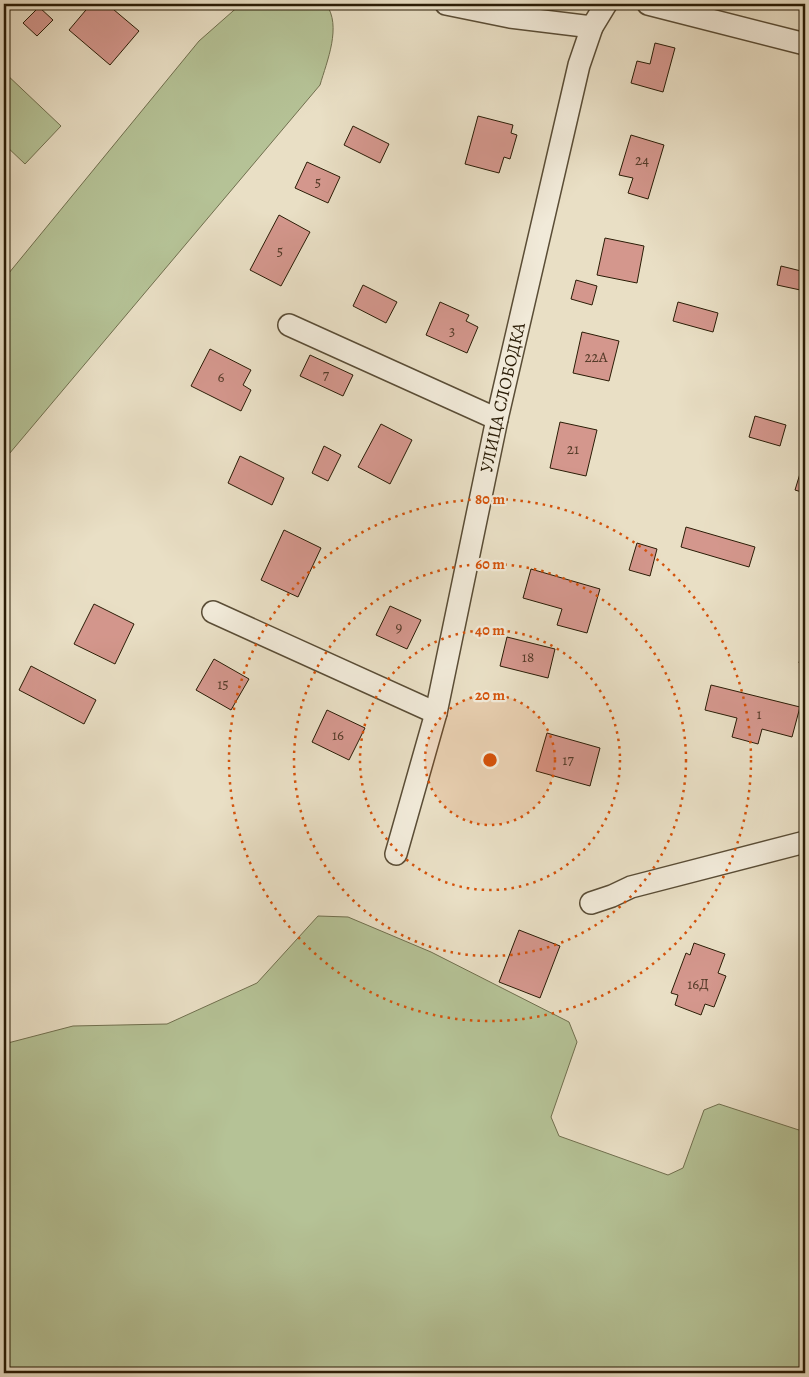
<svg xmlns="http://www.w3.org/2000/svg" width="809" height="1377" viewBox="0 0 809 1377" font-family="Alegreya,serif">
<rect width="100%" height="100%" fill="#e9dfc5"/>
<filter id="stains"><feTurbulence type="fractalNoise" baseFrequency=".004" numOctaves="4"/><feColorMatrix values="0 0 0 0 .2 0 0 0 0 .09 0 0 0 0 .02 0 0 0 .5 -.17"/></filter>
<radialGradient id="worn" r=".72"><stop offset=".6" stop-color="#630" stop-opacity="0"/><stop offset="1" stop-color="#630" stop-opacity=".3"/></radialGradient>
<path fill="#b5c296" stroke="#706f4e" d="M 241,4 L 326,4 C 342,26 327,61 320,85 L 4,460 L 4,279 L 199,41 Z
M 4,72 L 61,126 L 25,164 L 4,144 Z
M 318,916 L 348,917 L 431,952 L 569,1022 L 577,1042 L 551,1117 L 559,1136 L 668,1175 L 683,1168 L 704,1110 L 719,1104 L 805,1132 L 805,1373 L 4,1373 L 4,1044 L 73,1026 L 167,1024 L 257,983 Z"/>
<path fill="#d4978d" stroke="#2a1c06" d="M 91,4 L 107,4 L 139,31 L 110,65 L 69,30 Z
M 39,7 L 53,20 L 37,36 L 23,23 Z
M 655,43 L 675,48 L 663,92 L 631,83 L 637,61 L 650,64 Z
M 478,116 L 513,125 L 511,133 L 517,135 L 510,159 L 504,157 L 499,173 L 465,164 Z
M 353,126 L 389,144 L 380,163 L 344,145 Z
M 631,135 L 664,145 L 648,199 L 628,193 L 633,178 L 619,175 Z
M 307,162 L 340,177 L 328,203 L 295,188 Z
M 279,215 L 310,232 L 281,286 L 250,270 Z
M 605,238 L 644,246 L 637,283 L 597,275 Z
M 781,266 L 805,272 L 805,291 L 777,285 Z
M 576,280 L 597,286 L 592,305 L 571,299 Z
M 363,285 L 397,302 L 386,323 L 353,306 Z
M 440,302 L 469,315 L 466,321 L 478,327 L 467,353 L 426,335 Z
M 678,302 L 718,313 L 713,332 L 673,321 Z
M 582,332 L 619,341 L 609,381 L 573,373 Z
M 210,349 L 251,370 L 243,385 L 251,390 L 241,411 L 191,386 Z
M 310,355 L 353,375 L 343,396 L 300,376 Z
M 755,416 L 786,425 L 780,446 L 749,437 Z
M 560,422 L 597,430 L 586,476 L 550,468 Z
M 381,424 L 412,440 L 390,484 L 358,467 Z
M 324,446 L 341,455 L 328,481 L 312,473 Z
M 240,456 L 284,478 L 272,505 L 228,483 Z
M 802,467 L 805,468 L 805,493 L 795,490 Z
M 686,527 L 755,547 L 749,567 L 681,547 Z
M 284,530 L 321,548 L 298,597 L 261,580 Z
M 637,543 L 657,549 L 650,576 L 629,570 Z
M 531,569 L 600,589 L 587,633 L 557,625 L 562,609 L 523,598 Z
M 94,604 L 134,624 L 115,664 L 74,644 Z
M 390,606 L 421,620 L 407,649 L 376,635 Z
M 507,637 L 555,649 L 548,678 L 500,666 Z
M 805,638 L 805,665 L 799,663 Z
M 214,659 L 249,679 L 231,710 L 196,690 Z
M 31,666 L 96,700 L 84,724 L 19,690 Z
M 711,685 L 800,707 L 792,737 L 762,729 L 758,744 L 732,737 L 737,718 L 705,710 Z
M 327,710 L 365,728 L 349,760 L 312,742 Z
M 547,733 L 600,748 L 590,786 L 536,771 Z
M 519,930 L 560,946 L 540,998 L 499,982 Z
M 694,943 L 725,954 L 718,973 L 726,976 L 714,1007 L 705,1004 L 701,1015 L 675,1005 L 678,995 L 671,993 L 686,953 L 690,955 Z"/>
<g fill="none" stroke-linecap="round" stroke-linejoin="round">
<defs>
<g id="minor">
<path d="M 446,4 L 510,17 L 592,27"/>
<path d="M 648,4 L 805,44"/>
<path d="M 289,325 L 497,419"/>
<path d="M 213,612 L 436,713"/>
<path id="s1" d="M 396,854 L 436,713 L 497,419 L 579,65 L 592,27 L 606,4"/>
<path d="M 591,903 L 612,896 L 631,887 L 805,842"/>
</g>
</defs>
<use href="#minor" stroke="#5a4d36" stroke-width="24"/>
<use href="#minor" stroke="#f1ead9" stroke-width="21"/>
</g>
<circle cx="490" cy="760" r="65" fill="#d5530b" fill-opacity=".12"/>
<g fill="none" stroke="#d5530b" stroke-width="2.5" stroke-dasharray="2.5 5">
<circle cx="490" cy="760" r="65"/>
<circle cx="490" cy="760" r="130"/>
<circle cx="490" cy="760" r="196"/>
<circle cx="490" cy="760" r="261"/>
</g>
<g text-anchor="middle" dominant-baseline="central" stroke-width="4.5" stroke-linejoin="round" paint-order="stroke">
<g font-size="15" fill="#543b28">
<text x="642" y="160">24</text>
<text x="318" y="182">5</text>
<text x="280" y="251">5</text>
<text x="452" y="331">3</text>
<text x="596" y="357">22А</text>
<text x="326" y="375">7</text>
<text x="221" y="377">6</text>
<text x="573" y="449">21</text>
<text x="399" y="627">9</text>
<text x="528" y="657">18</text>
<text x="223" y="684">15</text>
<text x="759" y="714">1</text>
<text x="338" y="735">16</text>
<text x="568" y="760">17</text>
<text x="698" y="984">16Д</text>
</g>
<g font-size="18" fill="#2a1c06" stroke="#f1ead9">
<text stroke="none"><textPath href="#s1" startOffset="469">УЛИЦА СЛОБОДКА</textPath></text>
</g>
</g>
<circle cx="490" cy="760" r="8" fill="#d5530b" stroke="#f1ead9" stroke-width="2.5"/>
<g font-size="15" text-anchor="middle" font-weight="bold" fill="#d5530b" stroke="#f1ead9" stroke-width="4.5" stroke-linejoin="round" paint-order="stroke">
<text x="490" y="504">80 m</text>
<text x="490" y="569">60 m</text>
<text x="490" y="635">40 m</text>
<text x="490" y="700">20 m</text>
</g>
<rect width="809" height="1377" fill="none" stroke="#e9dfc5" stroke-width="20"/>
<rect x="5" y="5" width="799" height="1367" fill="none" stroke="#2a1c06" stroke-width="2.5"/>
<rect x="10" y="10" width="789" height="1357" fill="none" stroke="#2a1c06"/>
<rect width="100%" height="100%" filter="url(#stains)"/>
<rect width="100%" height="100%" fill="url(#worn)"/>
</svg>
